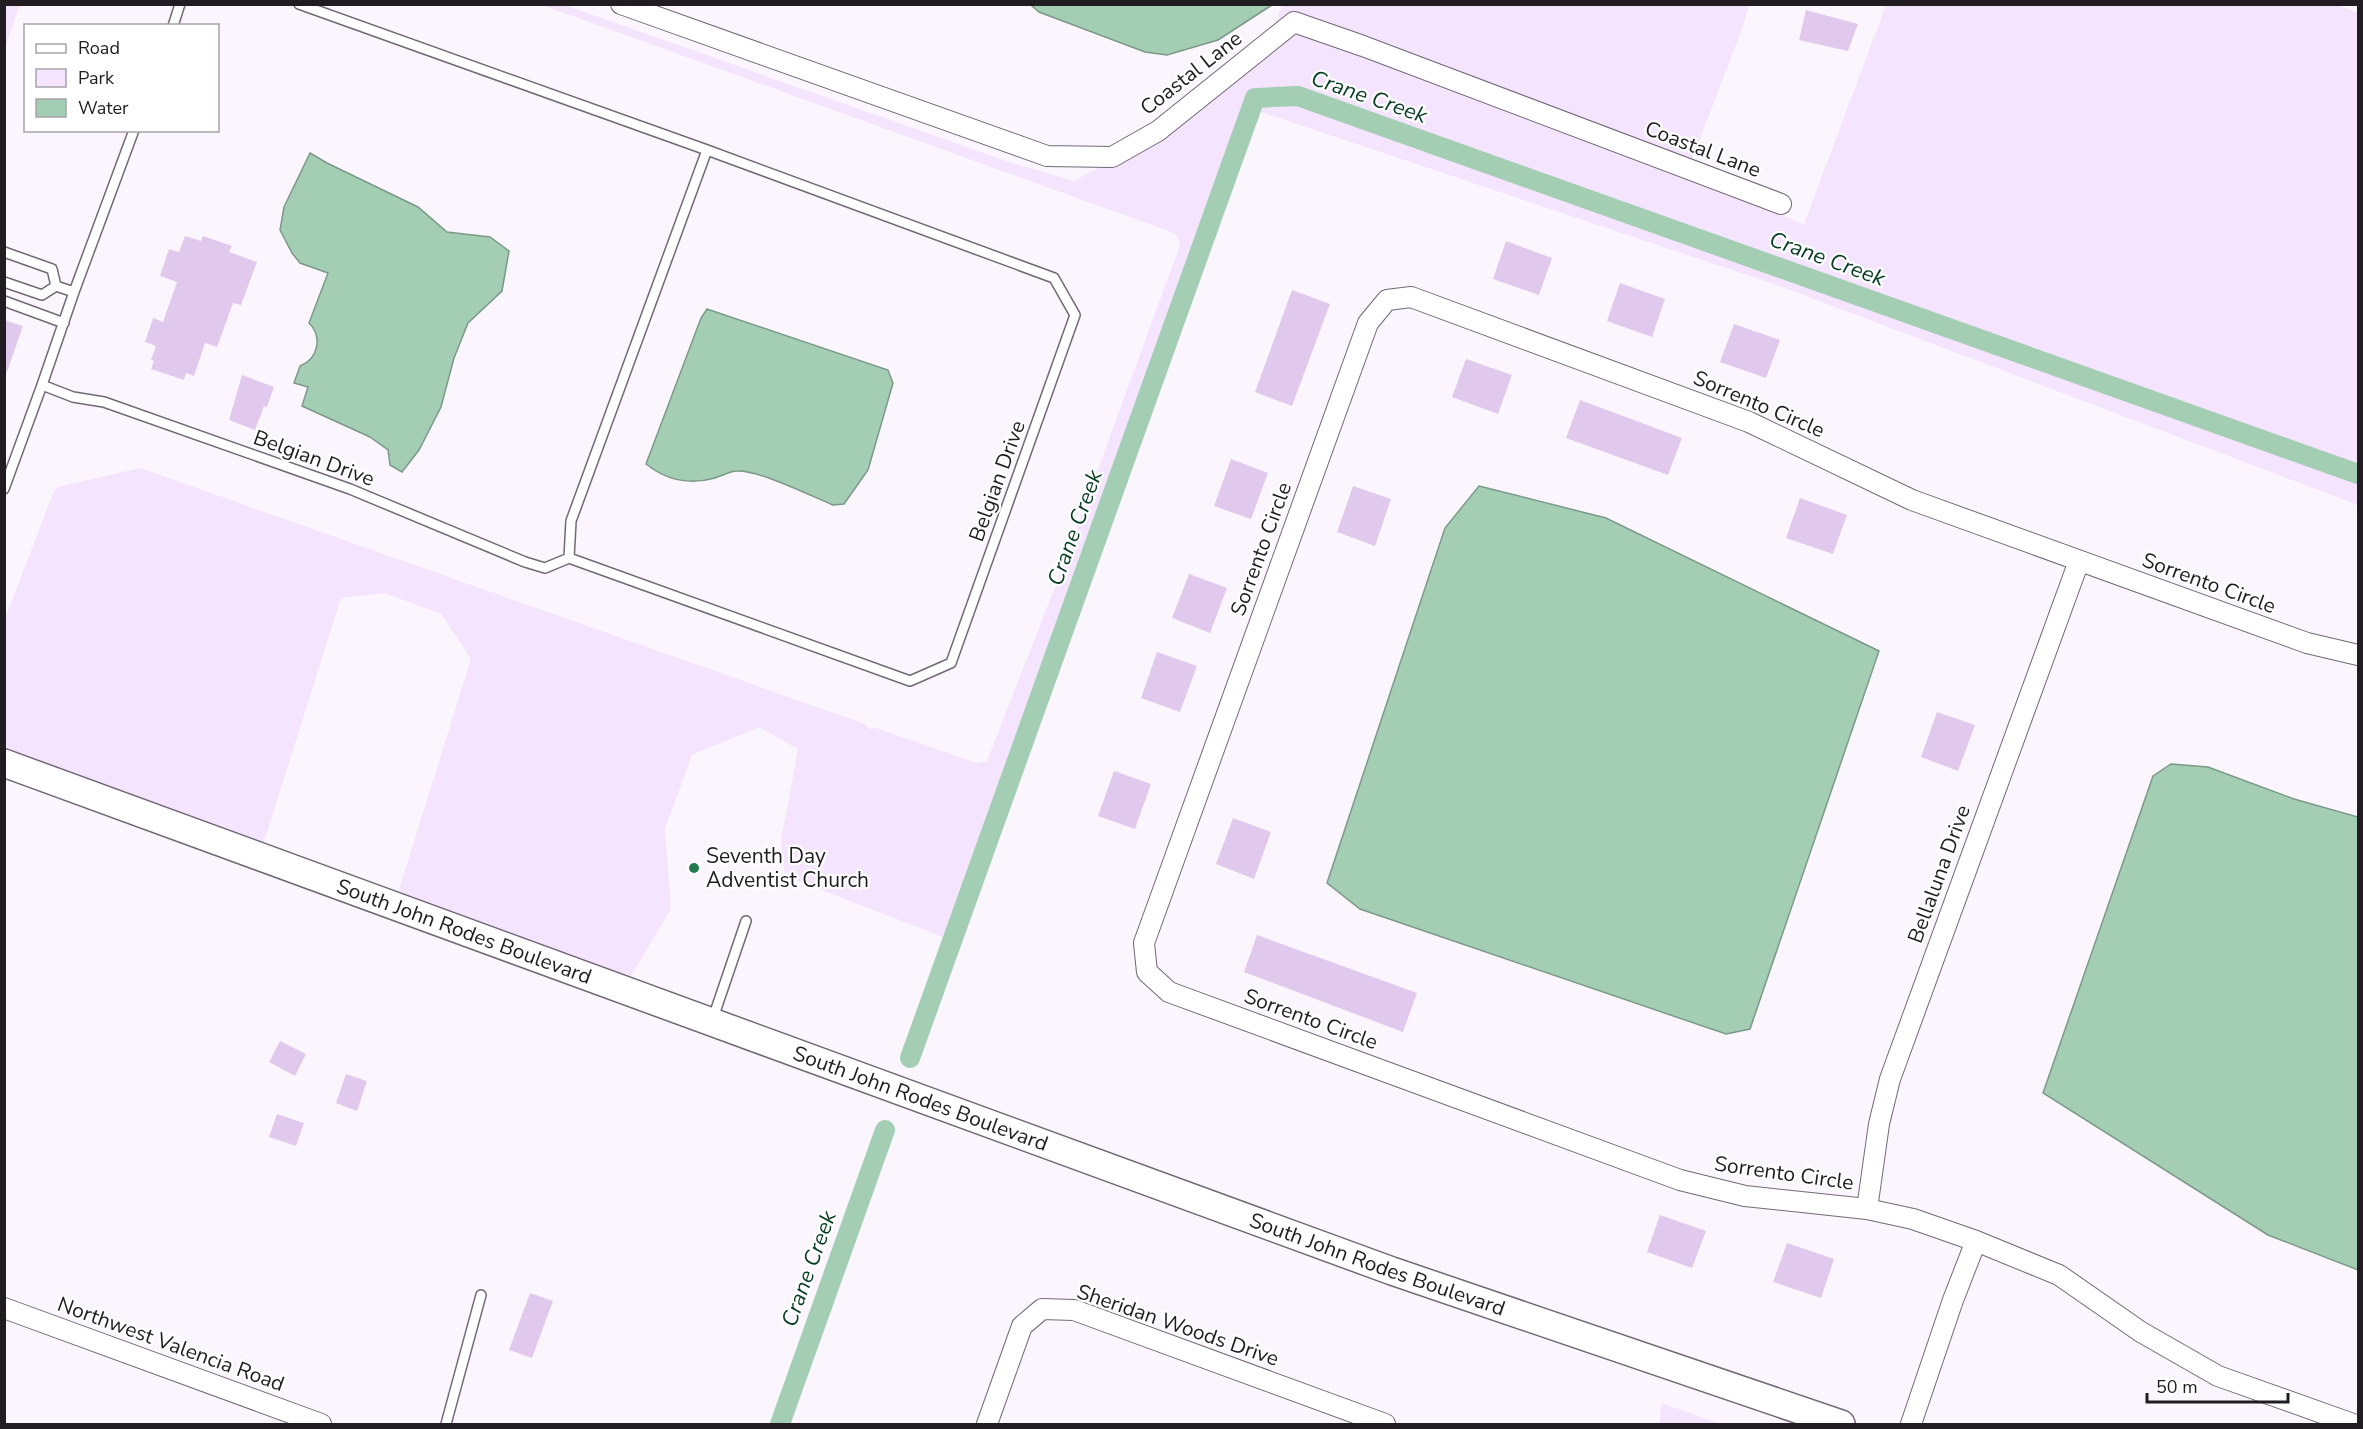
<svg xmlns="http://www.w3.org/2000/svg" width="2363" height="1429" viewBox="0 0 2363 1429" font-family="'Nunito Sans',sans-serif">
<rect width="100%" height="100%" fill="#fbf6fd"/>
<path fill="#f4e4fd" d="M 5,4 L 20,5 L 5,48 L 4,5 Z
M 2335,4 L 2358,13 L 2358,505 L 1780,286 L 1243,106 L 1194,274 L 946,938 L 785,876 L 781,841 L 798,749 L 759,727 L 692,755 L 665,829 L 671,909 L 628,981 L 397,896 L 471,659 L 441,614 L 385,593 L 341,598 L 263,845 L 5,753 L 4,621 L 54,491 L 58,487 L 140,468 L 865,724 L 871,730 L 873,727 L 977,763 L 987,761 L 1055,587 L 1173,264 C 1177,253 1185,242 1174,233 L 542,5 L 565,5 L 1009,162 L 1074,181 L 1163,133 L 1272,34 L 1282,5 L 1749,5 L 1742,29 L 1685,178 L 1804,224 L 1886,5 Z
M 1661,1403 L 1721,1424 L 1660,1424 Z"/>
<path fill="#a4ceb4" stroke="#7c9988" stroke-width="1.5" d="M 1031,5 L 1272,5 L 1218,40 L 1167,55 L 1145,52 L 1039,12 Z
M 310,153 L 327,163 L 418,207 L 447,232 L 490,237 L 509,251 L 502,291 L 468,323 L 454,358 L 441,407 L 419,450 L 402,472 L 390,465 L 388,450 L 370,437 L 302,406 L 308,387 L 294,383 L 300,366 C 318,359 323,337 309,323 L 328,273 L 300,263 L 292,253 L 280,230 L 284,207 Z
M 707,309 L 888,370 L 893,383 L 868,470 L 844,504 L 833,505 C 811,496 759,470 737,471 C 730,471 722,476 715,478 C 690,485 666,480 646,464 L 701,318 Z
M 1479,486 L 1606,518 L 1879,651 L 1750,1029 L 1726,1034 L 1360,909 L 1327,883 L 1445,528 Z
M 2171,764 L 2208,767 L 2294,799 L 2358,817 L 2358,1270 L 2268,1235 L 2043,1093 L 2153,776 Z"/>
<g fill="none" stroke-linecap="round" stroke-linejoin="round">
<path stroke="#a4ceb4" stroke-width="20" d="M 910,1058 L 1255,98 L 1298,96 L 2358,474
M 780,1424 L 885,1130"/>
</g>
<path fill="#e1c9ee" d="M 1806,10 L 1858,24 L 1848,51 L 1799,40 Z
M 185,236 L 201,241 L 203,236 L 232,246 L 229,252 L 257,262 L 241,305 L 233,303 L 217,347 L 205,343 L 194,376 L 186,373 L 184,380 L 151,369 L 154,361 L 151,360 L 156,346 L 145,342 L 153,318 L 163,322 L 177,282 L 160,276 L 169,249 L 179,252 Z
M 1506,241 L 1552,258 L 1539,295 L 1493,279 Z
M 1620,283 L 1665,299 L 1652,337 L 1607,321 Z
M 1292,290 L 1330,304 L 1292,406 L 1255,392 Z
M 4,320 L 23,326 L 7,372 L 4,372 Z
M 1734,324 L 1780,340 L 1766,378 L 1720,362 Z
M 1466,359 L 1512,375 L 1498,414 L 1452,397 Z
M 242,375 L 274,387 L 267,407 L 264,406 L 255,430 L 229,420 Z
M 1580,400 L 1682,438 L 1668,475 L 1566,438 Z
M 1231,459 L 1268,473 L 1251,519 L 1214,506 Z
M 1353,486 L 1391,499 L 1375,546 L 1337,532 Z
M 1800,498 L 1847,515 L 1833,554 L 1786,538 Z
M 1189,574 L 1227,588 L 1210,633 L 1172,618 Z
M 1157,652 L 1197,666 L 1180,712 L 1141,698 Z
M 1937,712 L 1975,725 L 1958,771 L 1921,757 Z
M 1114,771 L 1151,784 L 1135,829 L 1098,816 Z
M 1233,818 L 1271,832 L 1254,879 L 1216,864 Z
M 1257,935 L 1417,993 L 1403,1032 L 1244,972 Z
M 280,1041 L 306,1054 L 295,1076 L 269,1062 Z
M 346,1074 L 367,1081 L 357,1111 L 336,1103 Z
M 277,1114 L 304,1123 L 296,1146 L 269,1137 Z
M 1660,1215 L 1706,1231 L 1692,1268 L 1647,1252 Z
M 1787,1243 L 1834,1259 L 1821,1298 L 1773,1282 Z
M 530,1293 L 553,1301 L 532,1358 L 509,1350 Z"/>
<g fill="none" stroke-linecap="round" stroke-linejoin="round">
<defs>
<path id="service" d="M 299,4 L 707,150 L 1054,278 L 1075,315 L 951,663 L 910,681 L 569,558 L 571,521 L 707,150
M 173,26 L 180,4
M 4,252 L 52,269 L 56,286
M 4,282 L 42,295 L 56,286 L 74,292 L 42,385 L 73,397 L 104,402 L 350,489 L 525,562 L 545,568 L 569,558
M 74,292 L 134,130
M 4,301 L 64,323
M 4,489 L 42,385
M 712,1021 L 746,921
M 446,1424 L 481,1295"/>
<path id="minor" d="M 621,4 L 1047,156 L 1112,157 L 1158,131 L 1294,22 L 1363,46 L 1781,204
M 1867,1209 L 1879,1124 L 1890,1079 L 2079,561
M 4,1308 L 321,1424
M 987,1424 L 1022,1326 L 1042,1309 L 1074,1310 L 1385,1424
M 1911,1424 L 1953,1300 L 1976,1241
M 2353,1424 L 2218,1376 L 2141,1332 L 2059,1275 L 1976,1241 L 1913,1219 L 1867,1209 L 1745,1196 L 1680,1180 L 1169,992 L 1147,972 L 1144,943 L 1368,323 L 1387,300 L 1411,297 L 1749,422 L 1912,500 L 2307,643 L 2358,655"/>
<g id="secondary">
<path id="s1" d="M 4,763 L 1392,1271 L 1841,1424"/>
</g>
</defs>
<use href="#service" stroke="#726877" stroke-width="12"/>
<use href="#minor" stroke="#726877" stroke-width="22"/>
<use href="#secondary" stroke="#726877" stroke-width="30"/>
<use href="#service" stroke="#fff" stroke-width="9"/>
<use href="#minor" stroke="#fff" stroke-width="20"/>
<use href="#secondary" stroke="#fff" stroke-width="27"/>
</g>
<circle fill="#217b4f" stroke="#fff" stroke-width="2" cx="694" cy="868" r="6"/>
<g text-anchor="middle" dominant-baseline="central" stroke-width="4.5" stroke-linejoin="round" paint-order="stroke">
<g font-size="21" fill="#201c22" stroke="#fff">
<text transform="translate(1191 73) rotate(-38)">Coastal Lane</text>
<text transform="translate(1703 149) rotate(21)">Coastal Lane</text>
<text transform="translate(1759 404) rotate(23)">Sorrento Circle</text>
<text transform="translate(314 458) rotate(20)">Belgian Drive</text>
<text transform="translate(997 481) rotate(-70)">Belgian Drive</text>
<text transform="translate(1261 549) rotate(-70)">Sorrento Circle</text>
<text transform="translate(2209 583) rotate(20)">Sorrento Circle</text>
<text transform="translate(1939 874) rotate(-70)">Bellaluna Drive</text>
<text stroke="none"><textPath href="#s1" startOffset="490">South John Rodes Boulevard</textPath></text>
<text transform="translate(1311 1019) rotate(20)">Sorrento Circle</text>
<text stroke="none"><textPath href="#s1" startOffset="976">South John Rodes Boulevard</textPath></text>
<text transform="translate(1784 1173) rotate(8)">Sorrento Circle</text>
<text stroke="none"><textPath href="#s1" startOffset="1462">South John Rodes Boulevard</textPath></text>
<text transform="translate(1178 1325) rotate(19)">Sheridan Woods Drive</text>
<text transform="translate(171 1344) rotate(20)">Northwest Valencia Road</text>
</g>
<g font-size="21" fill="#201c22" stroke="#fff" text-anchor="start">
<text x="706" y="856">Seventh Day<tspan x="706" dy="24">Adventist Church</tspan></text>
</g>
<g font-size="22" font-style="italic" fill="#083d24" stroke="#fff">
<text transform="translate(1369 97) rotate(19)">Crane Creek</text>
<text transform="translate(1827 259) rotate(20)">Crane Creek</text>
<text transform="translate(1075 528) rotate(-70)">Crane Creek</text>
<text transform="translate(809 1269) rotate(-70)">Crane Creek</text>
</g>
</g>
<rect width="2363" height="1429" fill="none" stroke="#201c22" stroke-width="12"/>
<rect x="24" y="24" width="195" height="108" fill="#ffffff" stroke="#a6a4a7" stroke-width="1.5"/>
<rect x="36" y="44" width="30" height="9" fill="#ffffff" stroke="#a6a4a7" stroke-width="1.5"/>
<text x="78" y="54" font-size="18" fill="#201c22">Road</text>
<rect x="36" y="69" width="30" height="18" fill="#f4e4fd" stroke="#a6a4a7" stroke-width="1.5"/>
<text x="78" y="84" font-size="18" fill="#201c22">Park</text>
<rect x="36" y="99" width="30" height="18" fill="#a4ceb4" stroke="#a6a4a7" stroke-width="1.5"/>
<text x="78" y="114" font-size="18" fill="#201c22">Water</text>
<path d="M2147 1393v9h141v-9" fill="none" stroke="#201c22" stroke-width="3"/>
<text x="2156" y="1393" font-size="18" fill="#201c22" stroke="#ffffff" stroke-width="4.5" paint-order="stroke">50 m</text>
</svg>
